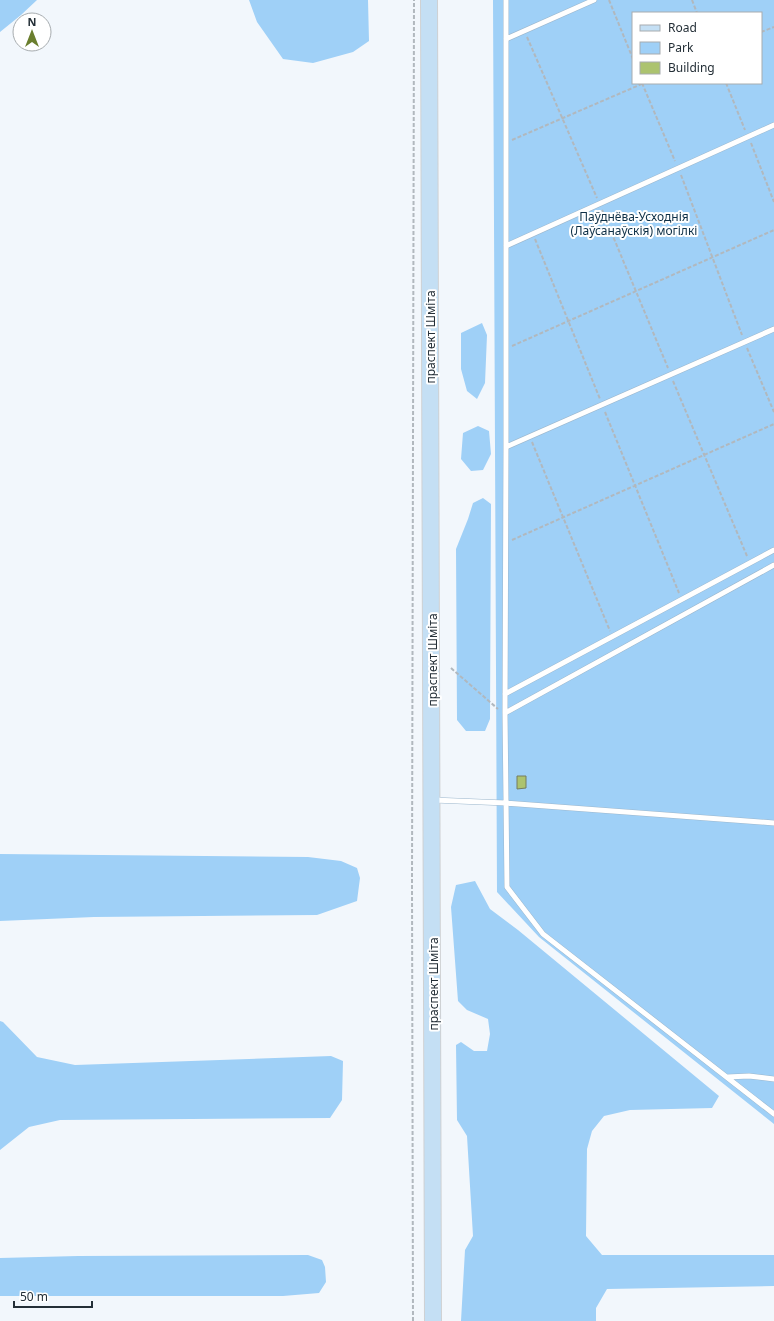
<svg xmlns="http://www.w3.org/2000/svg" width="774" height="1321" viewBox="0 0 774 1321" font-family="'Noto Sans',sans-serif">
<rect width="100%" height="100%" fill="#f2f7fc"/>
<path fill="#9fd0f7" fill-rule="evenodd" d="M 0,0 L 37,0 L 21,15 L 0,32 Z
M 249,0 L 368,0 L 369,41 L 353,52 L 313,63 L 283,59 L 257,22 Z
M 493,0 L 774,0 L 774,1124 L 539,937 L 497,892 ZM 633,13 L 761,13 L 761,83 L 633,83 Z
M 482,323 L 487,335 L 485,383 L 477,399 L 467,391 L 461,369 L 461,333 Z
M 478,426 L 489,431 L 491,454 L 483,470 L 471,471 L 461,459 L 463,433 Z
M 483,498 L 491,504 L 490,719 L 485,731 L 466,731 L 457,720 L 456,549 L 468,519 L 473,503 Z
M 0,854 L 308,857 L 341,861 L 357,868 L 360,878 L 357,901 L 317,915 L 94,917 L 0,921 Z
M 475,881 L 490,909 L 518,930 L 719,1096 L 712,1108 L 630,1110 L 604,1116 L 592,1131 L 587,1149 L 586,1236 L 602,1255 L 774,1255 L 774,1286 L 607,1289 L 596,1308 L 596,1321 L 461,1321 L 465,1250 L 473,1236 L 467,1136 L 457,1120 L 456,1045 L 461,1042 L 474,1051 L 487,1051 L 490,1034 L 488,1019 L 467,1010 L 458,1001 L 451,907 L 456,885 Z
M 0,1021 L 3,1022 L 37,1057 L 75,1065 L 331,1056 L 343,1061 L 342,1100 L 330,1118 L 60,1120 L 29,1127 L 0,1150 Z
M 308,1255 L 322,1260 L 325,1267 L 326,1282 L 319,1293 L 283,1296 L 0,1296 L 0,1258 L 78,1256 Z"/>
<path fill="#acc36f" stroke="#747d61" d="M 517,776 L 526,776 L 526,788 L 517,789 Z"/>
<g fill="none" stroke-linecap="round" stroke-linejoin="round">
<defs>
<path id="lane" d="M 506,0 L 506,447
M 506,39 L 594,0
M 506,246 L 774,125
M 774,565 L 505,713 L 507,887 L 543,934 L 774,1114
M 505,694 L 774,550
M 505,713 L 506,447 L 774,329
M 433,800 L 506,803 L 774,823
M 727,1077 L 749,1076 L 774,1079"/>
<path id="primary" d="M 429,0 L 433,1321"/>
</defs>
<use href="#lane" stroke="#9cb7cd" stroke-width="6"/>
<use href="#primary" stroke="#cfd1d3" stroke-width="18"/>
<path stroke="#b1b8be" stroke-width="2" stroke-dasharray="4 2" stroke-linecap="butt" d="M 609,0 L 633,59
M 692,0 L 697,13
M 761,32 L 774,27
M 527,37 L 597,198
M 642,83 L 675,161
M 726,83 L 745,130
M 512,140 L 644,83
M 751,143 L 774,202
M 681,175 L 742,335
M 602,210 L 668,368
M 535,239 L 600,399
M 512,346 L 774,230
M 747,348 L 774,412
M 673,381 L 747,556
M 605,412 L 679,593
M 532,442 L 610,631
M 512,540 L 774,424
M 451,668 L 498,709
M 413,1321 L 412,882 L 414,0"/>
<use href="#lane" stroke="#fff" stroke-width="5"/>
<use href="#primary" stroke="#c4dff4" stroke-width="16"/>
</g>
<g text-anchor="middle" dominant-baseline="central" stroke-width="4" stroke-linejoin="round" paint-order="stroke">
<g font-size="12" fill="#0d2f46" stroke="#fff">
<text x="634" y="216">Паўднёва-Усходнія<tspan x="634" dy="14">(Лаўсанаўскія) могілкі</tspan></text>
</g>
<g font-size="12" fill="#242f37" stroke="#fff">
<text transform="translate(430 337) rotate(-90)">праспект Шміта</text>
<text transform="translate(432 660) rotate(-90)">праспект Шміта</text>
<text transform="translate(433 984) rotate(-90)">праспект Шміта</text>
</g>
</g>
<rect x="632" y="12" width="130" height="72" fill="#ffffff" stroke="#a7acaf"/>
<rect x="640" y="25" width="20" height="6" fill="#c4dff4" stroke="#a7acaf"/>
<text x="668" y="32" font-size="12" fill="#242f37">Road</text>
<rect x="640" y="42" width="20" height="12" fill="#9fd0f7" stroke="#a7acaf"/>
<text x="668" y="52" font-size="12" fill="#242f37">Park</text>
<rect x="640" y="62" width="20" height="12" fill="#acc36f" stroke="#a7acaf"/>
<text x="668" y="72" font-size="12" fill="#242f37">Building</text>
<g transform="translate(32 32)"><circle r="19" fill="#ffffff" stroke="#a7acaf"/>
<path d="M0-3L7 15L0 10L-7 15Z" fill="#6a7e2e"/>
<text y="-6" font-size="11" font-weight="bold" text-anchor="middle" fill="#242f37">N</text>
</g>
<path d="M14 1301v6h78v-6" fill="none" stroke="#242f37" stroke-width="2"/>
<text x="20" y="1301" font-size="12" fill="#242f37" stroke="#ffffff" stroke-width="3" paint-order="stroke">50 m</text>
</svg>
